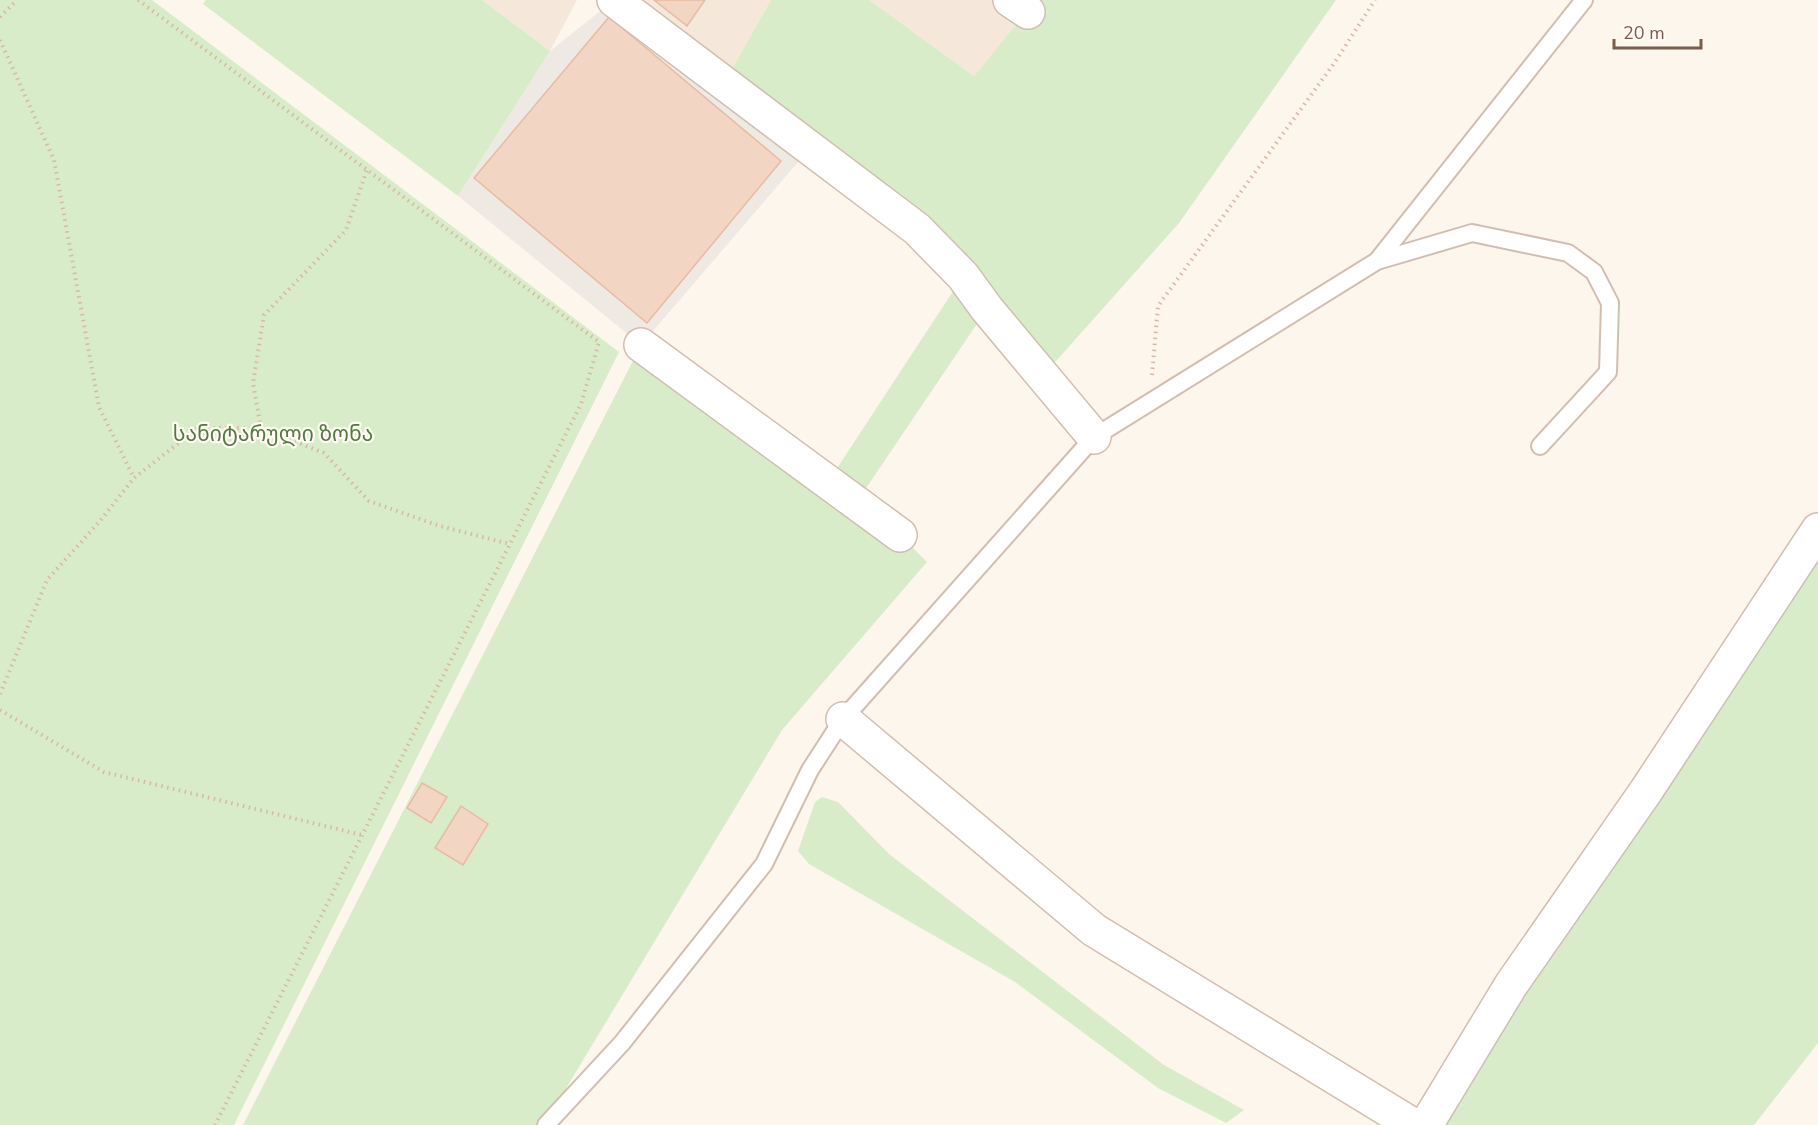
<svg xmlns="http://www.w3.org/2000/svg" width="1818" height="1125" viewBox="0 0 1818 1125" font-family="'Nunito Sans','Noto Sans Georgian',sans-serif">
<rect width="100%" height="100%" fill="#fdf6ec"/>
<path fill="#f5e8da" d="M 482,0 L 577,0 L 550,51 Z
M 614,0 L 771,0 L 724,83 Z
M 869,0 L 1036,0 L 974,76 Z"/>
<path fill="#efe9e4" d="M 614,0 L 811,147 L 641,345 L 458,196 L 550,51 Z"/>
<path fill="#d8ecc9" d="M 0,0 L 152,0 L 619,352 L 234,1125 L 0,1125 Z
M 206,0 L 482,0 L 550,51 L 458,196 L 203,4 Z
M 771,0 L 869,0 L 974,76 L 1036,0 L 1336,0 L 1179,223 L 1057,360 L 1041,373 L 987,309 L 856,503 L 900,535 L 927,562 L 782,730 L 544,1125 L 243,1125 L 641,345 L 828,482 L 963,276 L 724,83 Z
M 1818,530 L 1818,1043 L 1754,1125 L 1426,1125 Z
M 822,797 L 838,802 L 889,854 L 1164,1065 L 1244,1110 L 1226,1123 L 1158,1088 L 1015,982 L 809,864 L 798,851 L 815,802 Z"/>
<path fill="#f3d5c3" stroke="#e6bba3" stroke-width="1.5" d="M 654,0 L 705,0 L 687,26 Z
M 609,17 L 781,161 L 647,323 L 474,178 Z
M 422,783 L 447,797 L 431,823 L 407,808 Z
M 461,806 L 488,824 L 463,865 L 435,848 Z"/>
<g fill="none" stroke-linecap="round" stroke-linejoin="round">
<defs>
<path id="lane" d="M 1377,261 L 1472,233 L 1568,253 L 1594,272 L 1610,303 L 1608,372 L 1540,446
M 546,1125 L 622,1043 L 764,864 L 810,770 L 843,719 L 1094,437 L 1377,261 L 1584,0"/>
<path id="street" d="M 614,0 L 917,229 L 963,276 L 987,309 L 1094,437
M 1010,0 L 1028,12
M 641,345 L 900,535
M 843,719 L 1094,930 L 1413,1125
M 1426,1125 L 1511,985 L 1646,791 L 1818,530"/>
</defs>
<use href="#lane" stroke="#d1beb0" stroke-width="20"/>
<use href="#street" stroke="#d1beb0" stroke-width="36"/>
<path stroke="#d9b8a5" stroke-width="4" stroke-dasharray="1.5 4.5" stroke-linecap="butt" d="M 138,0 L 599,342 L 581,404 L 215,1125
M 0,17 L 17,0
M 0,40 L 54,160 L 99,407 L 134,478
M 1152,375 L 1158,306 L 1335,62 L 1375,0
M 261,428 L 253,383 L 264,315 L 346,230 L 367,170
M 0,694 L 47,580 L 100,521 L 134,478 L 198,428 L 261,428 L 324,453 L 369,501 L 440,526 L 510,544
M 0,710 L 104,772 L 362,835"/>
<use href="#lane" stroke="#fff" stroke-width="16"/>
<use href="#street" stroke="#fff" stroke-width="33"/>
</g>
<g text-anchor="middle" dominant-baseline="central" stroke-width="4.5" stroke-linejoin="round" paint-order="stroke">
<g font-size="21" fill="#537a41" stroke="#fffaf3">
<text x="273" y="434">სანიტარული ზონა</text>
</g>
</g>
<path d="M1614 39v9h87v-9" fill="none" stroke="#7a5c4d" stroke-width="3"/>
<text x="1623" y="39" font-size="18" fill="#7a5c4d" stroke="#fffaf3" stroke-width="4.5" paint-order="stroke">20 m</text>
</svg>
